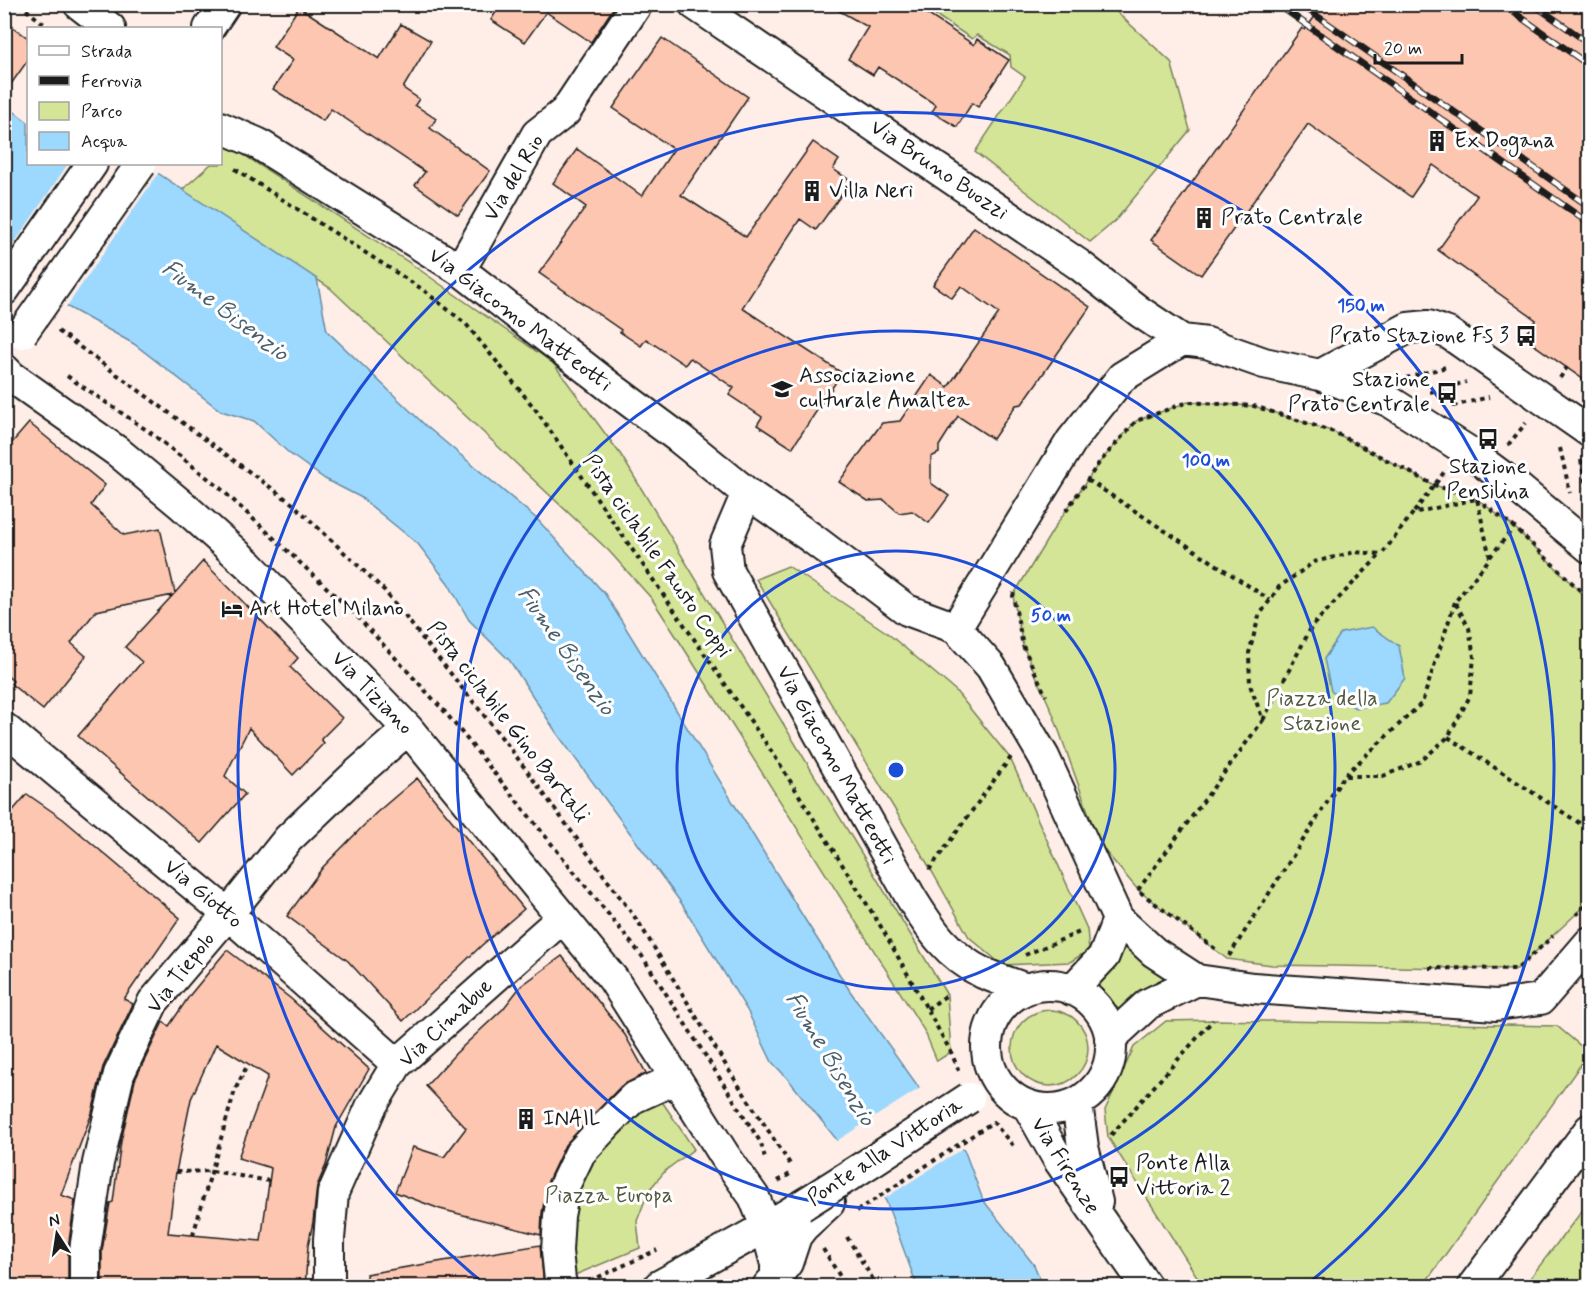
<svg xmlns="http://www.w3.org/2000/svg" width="1594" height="1291" viewBox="0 0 1594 1291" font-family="Mynerve,sans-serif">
<rect width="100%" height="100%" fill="#feeee7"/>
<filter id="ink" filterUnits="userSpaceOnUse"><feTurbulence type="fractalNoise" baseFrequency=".0167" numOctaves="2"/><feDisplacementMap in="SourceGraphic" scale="12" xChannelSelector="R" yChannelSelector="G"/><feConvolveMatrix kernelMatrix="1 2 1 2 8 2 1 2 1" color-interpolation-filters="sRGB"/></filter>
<g filter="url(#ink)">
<path fill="#d4e598" stroke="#78805a" stroke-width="1.5" d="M 928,4 L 1109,5 L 1171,62 L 1190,130 L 1115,221 L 1090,242 L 975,152 L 1025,77 L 1011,67 L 1010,55 L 977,35 L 972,39 L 925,8 Z
M 227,144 L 410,263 L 553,363 L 621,455 L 947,995 L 951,1052 L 937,1061 L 925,1032 L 685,650 L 652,599 L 609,551 L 330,288 L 182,190 L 211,164 L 220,164 L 221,153 Z
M 1188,402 L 1254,406 L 1334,432 L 1434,485 L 1477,499 L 1514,527 L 1589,600 L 1589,902 L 1517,969 L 1272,965 L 1227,959 L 1138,890 L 1100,845 L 1053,714 L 1023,646 L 1013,596 L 1056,525 L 1099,463 L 1136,421 Z
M 788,566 L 886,632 L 955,690 L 1010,758 L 1087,929 L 1089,950 L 1070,962 L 1002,965 L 969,937 L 930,868 L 756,579 Z
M 1127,934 L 1177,980 L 1116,1014 L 1109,998 L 1096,986 Z
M1012 1048a38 38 0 1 1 76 0a38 38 0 1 1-76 0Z
M 1213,1020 L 1557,1026 L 1589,1053 L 1423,1286 L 1203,1286 L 1108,1137 L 1105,1110 L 1134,1047 L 1166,1021 Z
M 659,1097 L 694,1149 L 666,1170 L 649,1190 L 637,1221 L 640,1248 L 575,1275 L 568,1248 L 574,1189 L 612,1128 Z
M 1589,1202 L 1589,1286 L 1524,1286 Z"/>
<path fill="#9dd9fe" stroke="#698da4" stroke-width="1.5" d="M 4,104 L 28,122 L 28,164 L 144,164 L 317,279 L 327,331 L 426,426 L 537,519 L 605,594 L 804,918 L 850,991 L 965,1152 L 983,1200 L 1034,1265 L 1043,1286 L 917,1286 L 886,1201 L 788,1079 L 772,1062 L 747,1010 L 682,904 L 556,732 L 510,661 L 469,620 L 448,583 L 418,544 L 360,497 L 325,479 L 290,454 L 254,421 L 221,411 L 134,344 L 5,272 Z
M 1372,627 L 1399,646 L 1405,678 L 1386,703 L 1355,708 L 1331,691 L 1324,659 L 1341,633 Z"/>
<path fill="#feeee7" d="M 68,164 L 147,164 L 159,172 L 65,309 L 4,275 L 5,257 Z
M 922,1087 L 965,1147 L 882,1200 L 835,1142 Z"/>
<path fill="#fdc6b0" stroke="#1c1c1c" stroke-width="1.5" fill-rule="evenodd" d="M 501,4 L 616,4 L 591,42 L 546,12 L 525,42 L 491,20 Z
M 827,4 L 912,4 L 974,45 L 977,39 L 1009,60 L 978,107 L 972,103 L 957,127 L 932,112 L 936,105 L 878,67 L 873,75 L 848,59 L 868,27 Z
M 1324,4 L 1590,4 L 1590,384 L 1523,337 L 1536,320 L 1438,250 L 1477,196 L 1433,165 L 1411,197 L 1308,124 L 1201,275 L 1151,240 L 1302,28 L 1305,30 Z
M 299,7 L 379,59 L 401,24 L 431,41 L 403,88 L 419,99 L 415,105 L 436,119 L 430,128 L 490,171 L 458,215 L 415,185 L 425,172 L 331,109 L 323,121 L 273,89 L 293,60 L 273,47 Z
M 4,21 L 28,38 L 28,60 L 4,94 Z
M 662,38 L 748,97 L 681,195 L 746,237 L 813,142 L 839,160 L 833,169 L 851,181 L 816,230 L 800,219 L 742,308 L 842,373 L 792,448 L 757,425 L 762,417 L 729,395 L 734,388 L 690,358 L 685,365 L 646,339 L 641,346 L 620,332 L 621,330 L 539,273 L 586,207 L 553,183 L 577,149 L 642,196 L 674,149 L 613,108 Z
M 974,227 L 1090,307 L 1022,404 L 1016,405 L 993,439 L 958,416 L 939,446 L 939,453 L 931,457 L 931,483 L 949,496 L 929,523 L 912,511 L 899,513 L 884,500 L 868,501 L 839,482 L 882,423 L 900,421 L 931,375 L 948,387 L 999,313 L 961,286 L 952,298 L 933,285 Z
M 29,423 L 105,485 L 91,505 L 124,535 L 160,528 L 175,593 L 203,561 L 298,658 L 290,667 L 342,718 L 321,739 L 324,743 L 293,775 L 249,728 L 225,776 L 245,794 L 202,843 L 78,736 L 142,662 L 125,647 L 173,595 L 96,611 L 71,643 L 86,656 L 43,710 L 11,684 L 13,681 L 4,673 L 4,452 Z
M 417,778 L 524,909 L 482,945 L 403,1021 L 348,961 L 287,916 L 323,867 L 376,813 Z
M 27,794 L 63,819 L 180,918 L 124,999 L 133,1004 L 103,1067 L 92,1113 L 61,1195 L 75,1200 L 68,1248 L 68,1287 L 4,1287 L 4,821 Z
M 227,950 L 290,998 L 369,1069 L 336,1127 L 326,1165 L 317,1186 L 313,1222 L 308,1246 L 305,1287 L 102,1287 L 102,1251 L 110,1203 L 113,1202 L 121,1141 L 135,1080 L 163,1022 L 169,1026 L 190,995 ZM 216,1044 L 268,1076 L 238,1158 L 271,1168 L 261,1241 L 168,1233 L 176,1172 L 191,1099 Z
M 562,956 L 625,1035 L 646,1073 L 621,1086 L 565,1145 L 548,1181 L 542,1213 L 541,1235 L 440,1209 L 395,1192 L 413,1147 L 444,1157 L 466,1128 L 426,1086 L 456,1053 L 503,1009 L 521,986 Z
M 540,1245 L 544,1287 L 367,1287 L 366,1274 Z"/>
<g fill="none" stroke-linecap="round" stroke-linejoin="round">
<defs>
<path id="minor" d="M 79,4 L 110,28
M 694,4 L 1078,264 L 1140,312 L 1182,340
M 209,28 L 225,4
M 220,127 L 257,143 L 460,270 L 609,386 L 679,438 L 747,493 L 813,539 L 907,610 L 956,628 L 991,667 L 1044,757 L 1118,919 L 1154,952 L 1197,980 L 1253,988 L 1496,1005 L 1541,999 L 1590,942
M 460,270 L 537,134 L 565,112 L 637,4
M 4,290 L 92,164
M 4,369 L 12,377 L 118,452 L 183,506 L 250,566 L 408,729 L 613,979 L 725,1156 L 754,1197 L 766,1227 L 776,1264 L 776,1277 L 768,1286
M 1320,375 L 1408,328 L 1428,326 L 1448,333 L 1590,432
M 747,493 L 725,545 L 728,571 L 910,896 C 930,929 947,955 983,973 C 997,979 1013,984 1027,989
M 956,628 L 1072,440 L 1122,377 L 1182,340 L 1207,343 L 1264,363 L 1320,375 L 1389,401 L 1469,452 L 1519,489 L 1590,548
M 4,728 L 228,914 L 397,1064
M987 1047a62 62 0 1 1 124 0a62 62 0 1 1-124 0Z
M 1072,990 L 1104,956 L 1118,919
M 1110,1039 L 1148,1004 L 1197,980
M 1077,1103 L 1083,1147 L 1097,1202
M 1028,1106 L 1058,1159 L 1146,1286
M 776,1277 L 787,1263 L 796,1236 L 803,1227 L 829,1203
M 85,1286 L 85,1250 L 98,1163 L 119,1074 L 153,1002 L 228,914 L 288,839 L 352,778 L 408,729
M 329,1286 L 329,1239 L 333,1193 L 371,1107 L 397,1064 L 562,918
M 562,1286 L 560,1280 L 557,1251 L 559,1216 L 565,1184 L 580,1153 L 608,1123 L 633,1098 L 675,1079
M 659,1286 L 766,1227 L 801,1206
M 1473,1286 L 1590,1129"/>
</defs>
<use href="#minor" stroke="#1c1c1c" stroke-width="34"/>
<path stroke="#1c1c1c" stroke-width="4" stroke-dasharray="4.5 4.5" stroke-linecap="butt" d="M 19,4 L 49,28
M 235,169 L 422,289 L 466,324 L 536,410 L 774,755 L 883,930 L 951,1052 L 958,1069 L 956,1070
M 58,331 L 293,504 L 384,590 L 510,748 L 639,923 L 730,1072 L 792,1167
M 67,376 L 151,433 L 219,487 L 355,614 L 445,712 L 642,956 L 761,1143 L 765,1158
M 1406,378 L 1446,367
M 1560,378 L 1567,367
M 1430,392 L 1466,382
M 1453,406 L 1489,397
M 1508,445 L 1526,423
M 1560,448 L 1570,493
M 1581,460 L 1590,509
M 1088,480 L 1270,600
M 1066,511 L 1099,463 L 1136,421 L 1188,402 L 1254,406 L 1334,432 L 1434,485 L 1477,499 L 1514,527 L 1590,600
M 1414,512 L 1445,471
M 1490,557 L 1514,527
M 1014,593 L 1013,596 L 1023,646 L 1046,696
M 1263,720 L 1312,626 L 1381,554
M 1448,737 L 1590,830
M 1345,775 L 1422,703 L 1455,602
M 929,870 L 1011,757
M 1138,890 L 1263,720 L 1250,685 L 1249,653 L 1259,616 L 1279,587 L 1314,562 L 1355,552 L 1382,554 L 1413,513 L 1476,499
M 1140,892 L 1218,951
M 1576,915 L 1590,902
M 1025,955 L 1082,931
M 1229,956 L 1344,776 L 1383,776 L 1421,761 L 1448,737 L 1470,696 L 1474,657 L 1469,628 L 1455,602 L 1490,558 L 1477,499
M 1429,968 L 1517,969 L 1553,936
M 927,1009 L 947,995
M 1111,1135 L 1213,1020
M 176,1172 L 212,1171 L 269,1181
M 778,1181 L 792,1173
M 857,1211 L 993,1122 L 1015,1148
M 193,1235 L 235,1090 L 248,1064
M 847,1237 L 877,1286
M 823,1249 L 846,1286
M 590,1281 L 657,1250"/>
<use href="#minor" stroke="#fff" stroke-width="30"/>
<defs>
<path id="rail" d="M 1277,4 L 1590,224
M 1300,4 L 1590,207
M 1502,4 L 1590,66
M 1533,4 L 1590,44"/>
</defs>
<use href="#rail" stroke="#1c1c1c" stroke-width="7"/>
<use href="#rail" stroke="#fff" stroke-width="4.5" stroke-dasharray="14" stroke-linecap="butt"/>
<defs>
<path id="minor-bridge" d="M 22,333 L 141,164
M 801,1206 L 874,1160 L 969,1098"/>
</defs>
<use href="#minor-bridge" stroke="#1c1c1c" stroke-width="34" stroke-linecap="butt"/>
<use href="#minor-bridge" stroke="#fff" stroke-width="30"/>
</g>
</g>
<g fill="none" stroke="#1d4ed8" stroke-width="3">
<circle cx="896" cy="770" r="219"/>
<circle cx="896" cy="770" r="439"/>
<path d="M486 1285A658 658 0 1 1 1306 1285"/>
</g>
<defs>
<symbol id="building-bare" viewBox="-9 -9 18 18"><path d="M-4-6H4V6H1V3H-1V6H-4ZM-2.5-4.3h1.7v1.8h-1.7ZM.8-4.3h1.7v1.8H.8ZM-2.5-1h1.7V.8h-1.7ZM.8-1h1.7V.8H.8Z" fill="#1c1c1c" stroke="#fff" stroke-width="2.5" paint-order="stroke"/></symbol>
<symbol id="bus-bare" viewBox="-9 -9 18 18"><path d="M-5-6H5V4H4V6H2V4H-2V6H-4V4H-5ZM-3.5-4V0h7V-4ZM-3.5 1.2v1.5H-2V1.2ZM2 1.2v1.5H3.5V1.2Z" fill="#1c1c1c" stroke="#fff" stroke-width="2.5" paint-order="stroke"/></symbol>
<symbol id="school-bare" viewBox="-9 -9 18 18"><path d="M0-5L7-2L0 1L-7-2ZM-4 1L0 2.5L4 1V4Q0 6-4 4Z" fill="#1c1c1c" stroke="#fff" stroke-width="2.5" paint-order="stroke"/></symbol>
<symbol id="hotel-bare" viewBox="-9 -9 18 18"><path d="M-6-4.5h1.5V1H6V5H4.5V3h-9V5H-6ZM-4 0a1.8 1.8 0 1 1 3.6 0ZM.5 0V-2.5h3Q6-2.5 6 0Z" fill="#1c1c1c" stroke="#fff" stroke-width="2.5" paint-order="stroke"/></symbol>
</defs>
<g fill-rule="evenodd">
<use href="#building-bare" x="1422" y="126" width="30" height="30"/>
<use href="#building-bare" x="797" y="176" width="30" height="30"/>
<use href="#building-bare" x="1189" y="203" width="30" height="30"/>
<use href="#bus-bare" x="1511" y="321" width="30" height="30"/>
<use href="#school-bare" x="767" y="374" width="30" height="30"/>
<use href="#bus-bare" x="1432" y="378" width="30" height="30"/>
<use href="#bus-bare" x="1473" y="424" width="30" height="30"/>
<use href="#hotel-bare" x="217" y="594" width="30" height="30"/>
<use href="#building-bare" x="511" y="1104" width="30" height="30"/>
<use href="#bus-bare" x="1104" y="1162" width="30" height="30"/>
</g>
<g text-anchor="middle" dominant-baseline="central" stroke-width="6" stroke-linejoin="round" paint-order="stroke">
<g font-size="22" fill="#1c1c1c" stroke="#fff" text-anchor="start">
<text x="1454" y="141">Ex Dogana</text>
<text x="829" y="191">Villa Neri</text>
<text x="1221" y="218">Prato Centrale</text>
<text x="1509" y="336" text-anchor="end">Prato Stazione Fs 3</text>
<text x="799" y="376">Associazione<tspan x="799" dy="25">culturale Amaltea</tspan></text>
<text x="1430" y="380" text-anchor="end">Stazione<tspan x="1430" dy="25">Prato Centrale</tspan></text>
<text x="1488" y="467" text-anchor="middle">Stazione<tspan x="1488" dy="25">Pensilina</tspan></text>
<text x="249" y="609">Art Hotel Milano</text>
<text x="543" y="1119">INAIL</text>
<text x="1136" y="1164">Ponte Alla<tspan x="1136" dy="25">Vittoria 2</tspan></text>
</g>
<g font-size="22" fill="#1c1c1c" stroke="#fff">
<text transform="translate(939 170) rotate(34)">Via Bruno Buozzi</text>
<text transform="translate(514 178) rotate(-59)">Via del Rio</text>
<text transform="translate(520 320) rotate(37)">Via Giacomo Matteotti</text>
<text transform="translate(657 556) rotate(55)">Pista ciclabile Fausto Coppi</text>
<text transform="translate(372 693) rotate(46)">Via Tiziano</text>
<text transform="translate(508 722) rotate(52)">Pista ciclabile Gino Bartali</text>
<text transform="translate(836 765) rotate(61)">Via Giacomo Matteotti</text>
<text transform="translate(203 894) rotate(40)">Via Giotto</text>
<text transform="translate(181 973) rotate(-52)">Via Tiepolo</text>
<text transform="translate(446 1023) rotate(-43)">Via Cimabue</text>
<text transform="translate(885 1152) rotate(-33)">Ponte alla Vittoria</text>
<text transform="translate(1065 1166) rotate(58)">Via Firenze</text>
</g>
<g font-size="22" fill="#535841" stroke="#fff">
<text x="1322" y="699">Piazza della<tspan x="1322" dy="25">Stazione</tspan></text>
<text x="609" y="1196">Piazza Europa</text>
</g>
<g font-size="24" font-style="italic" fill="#495e6b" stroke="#fff">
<text transform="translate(225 311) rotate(37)">Fiume Bisenzio</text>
<text transform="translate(566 651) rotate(55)">Fiume Bisenzio</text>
<text transform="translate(830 1059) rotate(59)">Fiume Bisenzio</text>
</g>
</g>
<circle cx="896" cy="770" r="9" fill="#1d4ed8" stroke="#fff" stroke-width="3"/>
<g font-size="18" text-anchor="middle" font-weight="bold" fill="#1d4ed8" stroke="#fff" stroke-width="6" stroke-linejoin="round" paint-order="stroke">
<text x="1361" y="311">150 m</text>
<text x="1206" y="466">100 m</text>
<text x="1051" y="621">50 m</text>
</g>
<rect width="1594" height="1291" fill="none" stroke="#fff" stroke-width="24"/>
<rect x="12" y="12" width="1570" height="1267" fill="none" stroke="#1c1c1c" stroke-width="2" filter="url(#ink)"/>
<rect x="27" y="27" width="195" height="138" fill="#ffffff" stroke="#a4a4a4" stroke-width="1.5"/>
<rect x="39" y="46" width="30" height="9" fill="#ffffff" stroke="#a4a4a4" stroke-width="1.5"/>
<text x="81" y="57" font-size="18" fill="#1c1c1c">Strada</text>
<rect x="39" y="76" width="30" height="9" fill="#1c1c1c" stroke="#a4a4a4" stroke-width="1.5"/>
<text x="81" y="87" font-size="18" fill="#1c1c1c">Ferrovia</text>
<rect x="39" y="102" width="30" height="18" fill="#d4e598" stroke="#a4a4a4" stroke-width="1.5"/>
<text x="81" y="117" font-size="18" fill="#1c1c1c">Parco</text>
<rect x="39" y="132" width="30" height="18" fill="#9dd9fe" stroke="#a4a4a4" stroke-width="1.5"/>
<text x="81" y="147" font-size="18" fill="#1c1c1c">Acqua</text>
<g transform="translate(57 1234) rotate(348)" stroke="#ffffff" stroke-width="4.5" paint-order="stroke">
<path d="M0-4.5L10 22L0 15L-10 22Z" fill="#1c1c1c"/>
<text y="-9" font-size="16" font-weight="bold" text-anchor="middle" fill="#1c1c1c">N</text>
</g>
<path d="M1375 54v9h87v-9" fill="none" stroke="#1c1c1c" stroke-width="3"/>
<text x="1384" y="54" font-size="18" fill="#1c1c1c" stroke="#ffffff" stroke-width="4.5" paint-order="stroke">20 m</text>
</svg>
